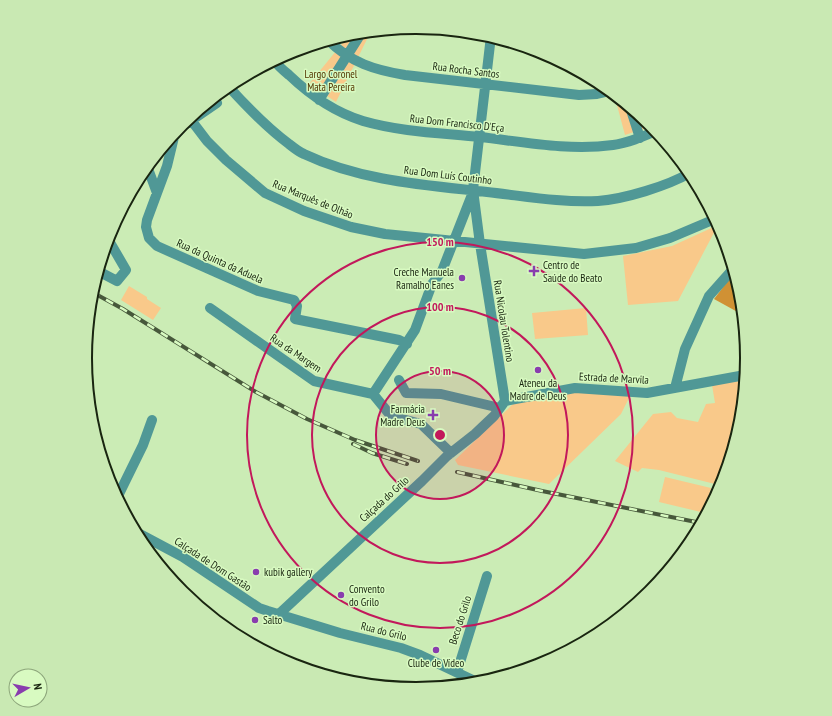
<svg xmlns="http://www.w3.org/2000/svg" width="832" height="716" viewBox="0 0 832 716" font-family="'PT Sans Narrow',sans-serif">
<rect width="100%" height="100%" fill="#cbecb5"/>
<path fill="#f9c98a" d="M 371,31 L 336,102 L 309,84 L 350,34 Z
M 614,94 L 650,124 L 652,126 L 625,135 Z
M 718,225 L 678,301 L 628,305 L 623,256 L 672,246 Z
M 129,286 L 147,297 L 147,299 L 161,308 L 153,320 L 121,300 Z
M 586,308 L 588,335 L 535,339 L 532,313 Z
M 745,379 L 741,423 L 722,485 L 712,502 L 715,484 L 659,470 L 642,468 L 638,472 L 615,461 L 653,414 L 671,412 L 677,418 L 698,422 L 706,404 L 715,403 L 712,385 Z
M 580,391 L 630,396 L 621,414 L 549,484 L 458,465 L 455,460 L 513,404 Z
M 665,477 L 711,488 L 705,513 L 659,502 Z"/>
<path fill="#d09134" d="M 734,273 L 741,294 L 743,315 L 714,299 Z"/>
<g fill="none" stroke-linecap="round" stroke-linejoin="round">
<path stroke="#509896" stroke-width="10" d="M 491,36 L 473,190 L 480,244 L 505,401
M 328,40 C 351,63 375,70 405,75 L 579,95 L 597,94 L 610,91
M 274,60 C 278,66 284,71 289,75 C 311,96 334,112 363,121 C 401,132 441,133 480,137 C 524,142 569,151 613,145 C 628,143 642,137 656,131
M 228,86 C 247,107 266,127 289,144 C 294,148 299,152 304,154 C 361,181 425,185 487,192 C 524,196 561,203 598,201 C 625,199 667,186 690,173
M 214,97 L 217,103 L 182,127 L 174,137 L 167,166 L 147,220 L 146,227 L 149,238 L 157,246 L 258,291 L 294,300 L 297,306 L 295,319 L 399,340 L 407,344
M 319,100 L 362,32
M 630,107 L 640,138
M 191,120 L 207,141 L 226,160 L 265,193 L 304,211 L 351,227 L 385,234 L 584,254 L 636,248 L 670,238 L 715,219
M 147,166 L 157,193
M 98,271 L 117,281 L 126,270 L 108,239
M 210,308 L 314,381 L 373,394 L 391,416 L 421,424 L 451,453
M 399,380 L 406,393 L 441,394 L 500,408
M 675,388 L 685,349 L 709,296 L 733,269
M 373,394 L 415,330 L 432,284 L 442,271 L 473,192
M 505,401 L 575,388 L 647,393 L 745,375
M 117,498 L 143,445 L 152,420
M 136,532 L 183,557 L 259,608 L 268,611 L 340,633 L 401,648 L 420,655 L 479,683
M 278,615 L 422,481 L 447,456 L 475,434 L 494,416 L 505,401
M 457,672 L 487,576"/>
<defs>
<path id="rail" d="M 92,292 L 123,309 L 256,392 L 307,419 L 355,440 L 418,461
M 353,444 L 372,453 L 407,464
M 457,472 L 542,491 L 701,523"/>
</defs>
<use href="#rail" stroke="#47583b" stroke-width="4"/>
<use href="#rail" stroke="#d8fac1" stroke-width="2.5" stroke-dasharray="8" stroke-linecap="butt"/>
</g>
<circle cx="440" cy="435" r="64" fill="#c2185b" fill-opacity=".12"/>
<g fill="none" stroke="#c2185b" stroke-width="2">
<circle cx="440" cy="435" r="64"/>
<circle cx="440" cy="435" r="128"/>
<circle cx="440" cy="435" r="193"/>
</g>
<g fill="#893dae" stroke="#d8fac1" stroke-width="1.5">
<path d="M532 265h4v4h4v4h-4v4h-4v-4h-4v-4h4z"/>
<circle cx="462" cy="278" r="4"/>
<circle cx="538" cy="370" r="4"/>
<path d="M431 409h4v4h4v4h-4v4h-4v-4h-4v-4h4z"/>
<circle cx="256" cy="572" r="4"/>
<circle cx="341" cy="595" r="4"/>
<circle cx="255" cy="620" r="4"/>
<circle cx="436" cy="650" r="4"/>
</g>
<g text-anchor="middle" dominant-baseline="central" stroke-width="3" stroke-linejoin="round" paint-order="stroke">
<g font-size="11" fill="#192510" stroke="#d8fac1">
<text transform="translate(466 70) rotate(7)">Rua Rocha Santos</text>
<text transform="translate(457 123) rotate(6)">Rua Dom Francisco D'Eça</text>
<text transform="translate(448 175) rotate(7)">Rua Dom Luís Coutinho</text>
<text transform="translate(313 199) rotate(22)">Rua Marquês de Olhão</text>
<text transform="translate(220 261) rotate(24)">Rua da Quinta da Aduela</text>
<text transform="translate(504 321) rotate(81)">Rua Nicolau Tolentino</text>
<text transform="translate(296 353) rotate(34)">Rua da Margem</text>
<text transform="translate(614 378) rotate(3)">Estrada de Marvila</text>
<text transform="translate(384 499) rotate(-42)">Calçada do Grilo</text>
<text transform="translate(213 564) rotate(33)">Calçada de Dom Gastão</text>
<text transform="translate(460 620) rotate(-72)">Beco do Grilo</text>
<text transform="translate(384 631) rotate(14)">Rua do Grilo</text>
</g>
<g font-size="11" fill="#533400" stroke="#d8fac1">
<text x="331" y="74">Largo Coronel<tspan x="331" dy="13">Mata Pereira</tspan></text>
</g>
<g font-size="11" fill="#192510" stroke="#d8fac1" text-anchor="start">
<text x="543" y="265">Centro de<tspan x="543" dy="13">Saúde do Beato</tspan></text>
<text x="454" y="272" text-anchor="end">Creche Manuela<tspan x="454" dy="13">Ramalho Eanes</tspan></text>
<text x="538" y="383" text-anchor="middle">Ateneu da<tspan x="538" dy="13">Madre de Deus</tspan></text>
<text x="425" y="409" text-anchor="end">Farmácia<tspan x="425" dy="13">Madre Deus</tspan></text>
<text x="264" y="572">kubik gallery</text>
<text x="349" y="589">Convento<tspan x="349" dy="13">do Grilo</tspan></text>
<text x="263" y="620">Salto</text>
<text x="436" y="663" text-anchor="middle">Clube de Vídeo</text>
</g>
</g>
<path d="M0 0H832V716H0ZM92 358a324 324 0 1 1 648 0a324 324 0 1 1-648 0Z" fill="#c9e9b3" fill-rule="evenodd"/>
<path fill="none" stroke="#192510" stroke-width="2" d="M92 358a324 324 0 1 1 648 0a324 324 0 1 1-648 0Z"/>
<circle cx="440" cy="435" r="6" fill="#c2185b" stroke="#d8fac1" stroke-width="2"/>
<g font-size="12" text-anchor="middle" font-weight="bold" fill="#c2185b" stroke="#d8fac1" stroke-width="3" stroke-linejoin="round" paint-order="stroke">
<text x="440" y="246">150 m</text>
<text x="440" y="311">100 m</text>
<text x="440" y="375">50 m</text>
</g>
<g transform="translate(28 688) rotate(81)"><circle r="19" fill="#d8fac1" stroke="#8ca57a"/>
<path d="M0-3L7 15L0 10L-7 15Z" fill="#893dae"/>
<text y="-6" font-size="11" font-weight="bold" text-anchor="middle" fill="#192510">N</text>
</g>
</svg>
